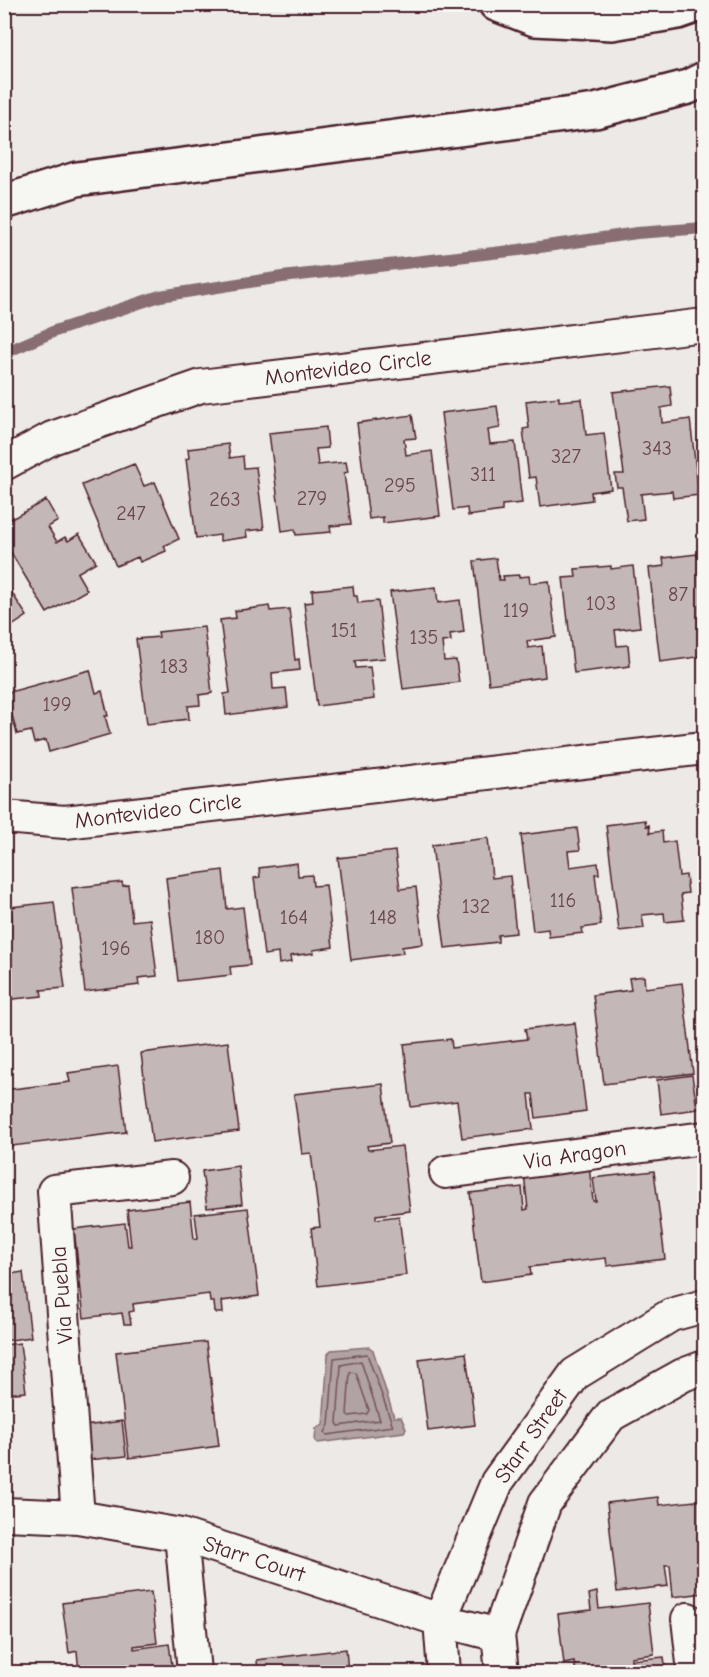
<svg xmlns="http://www.w3.org/2000/svg" width="709" height="1677" viewBox="0 0 709 1677" font-family="'Comic Neue',sans-serif">
<rect width="100%" height="100%" fill="#ece9e6"/>
<filter id="ink" filterUnits="userSpaceOnUse"><feTurbulence type="fractalNoise" baseFrequency=".0167" numOctaves="2"/><feDisplacementMap in="SourceGraphic" scale="12" xChannelSelector="R" yChannelSelector="G"/><feConvolveMatrix kernelMatrix="1 2 1 2 8 2 1 2 1" color-interpolation-filters="sRGB"/></filter>
<g filter="url(#ink)">
<path fill="#b1a2a3" stroke="#886e73" stroke-width="1.5" d="M 369,1347 L 373,1350 L 394,1417 L 401,1417 L 406,1429 L 404,1432 L 318,1443 L 315,1441 L 316,1428 L 323,1425 L 328,1354 L 331,1350 Z"/>
<g fill="none" stroke-linecap="round" stroke-linejoin="round">
<path stroke="#73535b" stroke-width="1.5" d="M 367,1354 L 393,1426 L 327,1435 L 325,1432 L 329,1425 L 334,1358 Z
M 361,1361 L 380,1420 L 339,1426 L 337,1423 L 341,1365 Z
M 350,1372 L 356,1373 L 369,1410 L 367,1414 L 349,1416 L 347,1414 Z"/>
<path stroke="#886e73" stroke-width="12" d="M 4,353 L 55,331 L 160,296 L 282,277 L 519,250 L 637,233 L 704,228"/>
</g>
<path fill="#c4b7b7" stroke="#4a1f2b" stroke-width="1.5" d="M 670,386 L 672,406 L 661,408 L 662,423 L 690,419 L 699,495 L 673,498 L 672,491 L 641,494 L 644,519 L 627,521 L 622,487 L 617,487 L 615,474 L 624,474 L 613,392 Z
M 559,397 L 559,401 L 582,399 L 586,435 L 604,433 L 611,489 L 591,492 L 592,500 L 540,507 L 536,477 L 529,478 L 523,429 L 529,428 L 526,401 Z
M 497,406 L 500,428 L 488,430 L 490,444 L 515,442 L 522,503 L 502,505 L 502,511 L 468,516 L 467,508 L 453,510 L 441,413 Z
M 412,415 L 416,438 L 404,439 L 406,455 L 432,451 L 440,516 L 383,523 L 383,517 L 369,519 L 357,423 Z
M 701,421 L 704,421 L 704,453 Z
M 326,427 L 328,448 L 316,449 L 318,465 L 346,462 L 348,472 L 344,473 L 351,524 L 330,526 L 331,532 L 296,535 L 295,529 L 282,531 L 269,433 Z
M 228,444 L 230,458 L 243,456 L 244,468 L 256,467 L 264,529 L 246,531 L 247,537 L 220,541 L 220,535 L 196,538 L 186,459 L 189,458 L 188,449 Z
M 134,464 L 144,486 L 155,482 L 179,539 L 164,546 L 166,551 L 140,562 L 138,557 L 116,566 L 82,485 Z
M 46,500 L 58,521 L 48,527 L 57,542 L 65,537 L 68,541 L 79,534 L 96,562 L 77,573 L 87,590 L 47,613 L 4,541 L 4,523 Z
M 697,554 L 698,558 L 704,557 L 704,620 L 700,620 L 702,634 L 704,634 L 704,656 L 660,662 L 649,568 L 664,566 L 663,558 Z
M 496,558 L 499,580 L 504,580 L 503,576 L 519,575 L 519,577 L 529,576 L 530,583 L 549,581 L 556,637 L 527,641 L 528,648 L 542,646 L 545,677 L 489,684 L 474,561 Z
M 611,566 L 611,569 L 633,566 L 640,627 L 615,630 L 617,646 L 628,645 L 630,666 L 574,673 L 563,578 L 576,577 L 575,569 Z
M 4,581 L 27,616 L 6,630 L 8,633 L 4,635 Z
M 353,586 L 354,596 L 357,596 L 358,603 L 378,601 L 385,658 L 355,661 L 356,668 L 370,667 L 374,699 L 317,706 L 304,603 L 313,602 L 312,590 Z
M 436,587 L 438,603 L 460,600 L 464,632 L 450,634 L 451,641 L 442,642 L 444,661 L 456,660 L 459,682 L 403,689 L 390,592 Z
M 269,606 L 270,611 L 289,609 L 295,660 L 299,659 L 300,670 L 272,673 L 273,689 L 286,688 L 288,707 L 226,715 L 224,694 L 230,693 L 220,620 L 236,618 L 235,611 Z
M 204,627 L 212,693 L 199,695 L 200,705 L 188,706 L 189,719 L 147,724 L 136,639 L 159,637 L 158,632 Z
M 90,670 L 96,693 L 102,691 L 108,716 L 105,716 L 110,734 L 49,752 L 46,740 L 34,743 L 31,731 L 17,734 L 6,693 Z
M 645,820 L 646,826 L 649,825 L 650,833 L 662,831 L 663,843 L 675,841 L 679,876 L 686,875 L 688,893 L 681,894 L 684,920 L 665,922 L 664,913 L 642,915 L 644,928 L 619,931 L 606,825 Z
M 577,828 L 580,850 L 568,851 L 570,867 L 598,863 L 599,874 L 595,874 L 601,925 L 582,928 L 583,933 L 549,937 L 548,929 L 533,931 L 521,835 Z
M 488,838 L 492,878 L 510,876 L 516,933 L 498,935 L 498,942 L 445,948 L 432,845 Z
M 395,851 L 400,889 L 416,887 L 423,944 L 402,947 L 403,953 L 351,960 L 338,858 Z
M 297,863 L 298,876 L 312,875 L 313,886 L 326,885 L 333,947 L 313,950 L 314,953 L 290,956 L 291,962 L 279,964 L 278,953 L 264,955 L 254,878 L 260,877 L 259,868 Z
M 223,870 L 227,909 L 243,907 L 250,965 L 230,967 L 231,975 L 178,981 L 166,878 Z
M 122,882 L 123,886 L 128,885 L 132,921 L 150,919 L 157,976 L 138,978 L 139,985 L 85,992 L 72,888 Z
M 54,902 L 65,988 L 41,990 L 42,996 L 4,1000 L 4,922 L 12,921 L 11,907 Z
M 644,976 L 645,988 L 682,983 L 693,1073 L 604,1084 L 593,995 L 631,990 L 629,978 Z
M 575,1023 L 586,1111 L 536,1118 L 533,1094 L 529,1094 L 533,1129 L 462,1138 L 457,1101 L 411,1107 L 404,1044 L 451,1039 L 452,1048 L 527,1039 L 525,1029 Z
M 228,1042 L 239,1131 L 152,1142 L 141,1053 Z
M 118,1066 L 126,1132 L 4,1147 L 4,1090 L 70,1082 L 68,1073 Z
M 692,1075 L 697,1109 L 661,1114 L 657,1080 Z
M 383,1084 L 390,1143 L 367,1146 L 368,1150 L 402,1146 L 410,1211 L 376,1215 L 376,1219 L 399,1216 L 406,1275 L 318,1286 L 311,1228 L 320,1227 L 311,1153 L 302,1154 L 294,1094 Z
M 238,1166 L 242,1204 L 207,1208 L 202,1171 Z
M 589,1166 L 593,1201 L 596,1201 L 593,1178 L 654,1171 L 665,1259 L 607,1266 L 606,1258 L 530,1267 L 531,1275 L 481,1282 L 470,1193 L 522,1187 L 524,1210 L 528,1209 L 524,1174 Z
M 190,1202 L 194,1239 L 198,1238 L 195,1214 L 248,1208 L 259,1296 L 222,1301 L 223,1313 L 215,1313 L 214,1302 L 210,1302 L 209,1294 L 133,1304 L 134,1311 L 129,1312 L 131,1324 L 124,1324 L 122,1313 L 84,1318 L 74,1229 L 125,1223 L 128,1246 L 131,1246 L 127,1210 Z
M 4,1231 L 9,1270 L 4,1270 Z
M 23,1272 L 31,1337 L 4,1341 L 4,1275 Z
M 206,1342 L 219,1446 L 129,1458 L 116,1352 Z
M 20,1343 L 26,1392 L 4,1394 L 4,1345 Z
M 466,1353 L 475,1425 L 428,1431 L 419,1359 Z
M 122,1421 L 126,1456 L 89,1460 L 85,1426 Z
M 658,1497 L 659,1505 L 704,1500 L 704,1593 L 673,1597 L 670,1565 L 665,1565 L 668,1586 L 617,1592 L 607,1503 Z
M 151,1592 L 157,1643 L 134,1646 L 134,1649 L 169,1644 L 173,1672 L 79,1672 L 77,1651 L 69,1653 L 62,1603 Z
M 597,1592 L 599,1609 L 648,1603 L 654,1654 L 631,1657 L 631,1660 L 664,1657 L 666,1672 L 576,1672 L 574,1662 L 564,1664 L 558,1614 L 591,1610 L 589,1594 Z
M 346,1649 L 348,1672 L 258,1672 L 257,1660 Z"/>
<g fill="none" stroke-linecap="round" stroke-linejoin="round">
<defs>
<path id="minor" d="M 4,464 L 52,438 L 201,386 L 704,325
M 4,817 L 65,822 L 704,748
M 446,1172 L 704,1138
M 4,1514 L 78,1517 L 181,1535 L 440,1620 L 498,1635
M 78,1517 L 54,1191 L 172,1178
M 181,1535 L 194,1672
M 688,1619 L 694,1672
M 444,1672 L 440,1620 L 497,1482 L 575,1374 L 671,1315 L 704,1306
M 502,1672 L 498,1635 L 545,1503 L 611,1415 L 683,1375 L 704,1367"/>
<path id="motorway" d="M 496,4 L 535,19 L 612,23 L 678,12 L 701,4
M 4,202 L 77,179 L 595,111 L 688,87 L 704,79"/>
</defs>
<use href="#minor" stroke="#4a1f2b" stroke-width="36"/>
<use href="#motorway" stroke="#4a1f2b" stroke-width="38"/>
<use href="#minor" stroke="#f6f6f2" stroke-width="32"/>
<use href="#motorway" stroke="#f6f6f2" stroke-width="33"/>
</g>
</g>
<g text-anchor="middle" dominant-baseline="central" stroke-width="6" stroke-linejoin="round" paint-order="stroke">
<g font-size="20" fill="#68454e">
<text x="657" y="448">343</text>
<text x="566" y="456">327</text>
<text x="483" y="474">311</text>
<text x="400" y="485">295</text>
<text x="312" y="498">279</text>
<text x="225" y="499">263</text>
<text x="131" y="513">247</text>
<text x="678" y="594">87</text>
<text x="601" y="603">103</text>
<text x="516" y="610">119</text>
<text x="344" y="630">151</text>
<text x="424" y="637">135</text>
<text x="174" y="666">183</text>
<text x="57" y="704">199</text>
<text x="563" y="900">116</text>
<text x="476" y="906">132</text>
<text x="294" y="917">164</text>
<text x="383" y="917">148</text>
<text x="210" y="937">180</text>
<text x="116" y="948">196</text>
</g>
<g font-size="22" fill="#4a1f2b" stroke="#f6f6f2">
<text transform="translate(348 368) rotate(-7)">Montevideo Circle</text>
<text transform="translate(158 811) rotate(-7)">Montevideo Circle</text>
<text transform="translate(575 1155) rotate(-8)">Via Aragon</text>
<text transform="translate(62 1295) rotate(-94)">Via Puebla</text>
<text transform="translate(531 1436) rotate(-55)">Starr Street</text>
<text transform="translate(254 1559) rotate(18)">Starr Court</text>
</g>
</g>
<rect width="709" height="1677" fill="none" stroke="#f6f6f2" stroke-width="24"/>
<rect x="12" y="12" width="685" height="1653" fill="none" stroke="#4a1f2b" stroke-width="2" filter="url(#ink)"/>
</svg>
